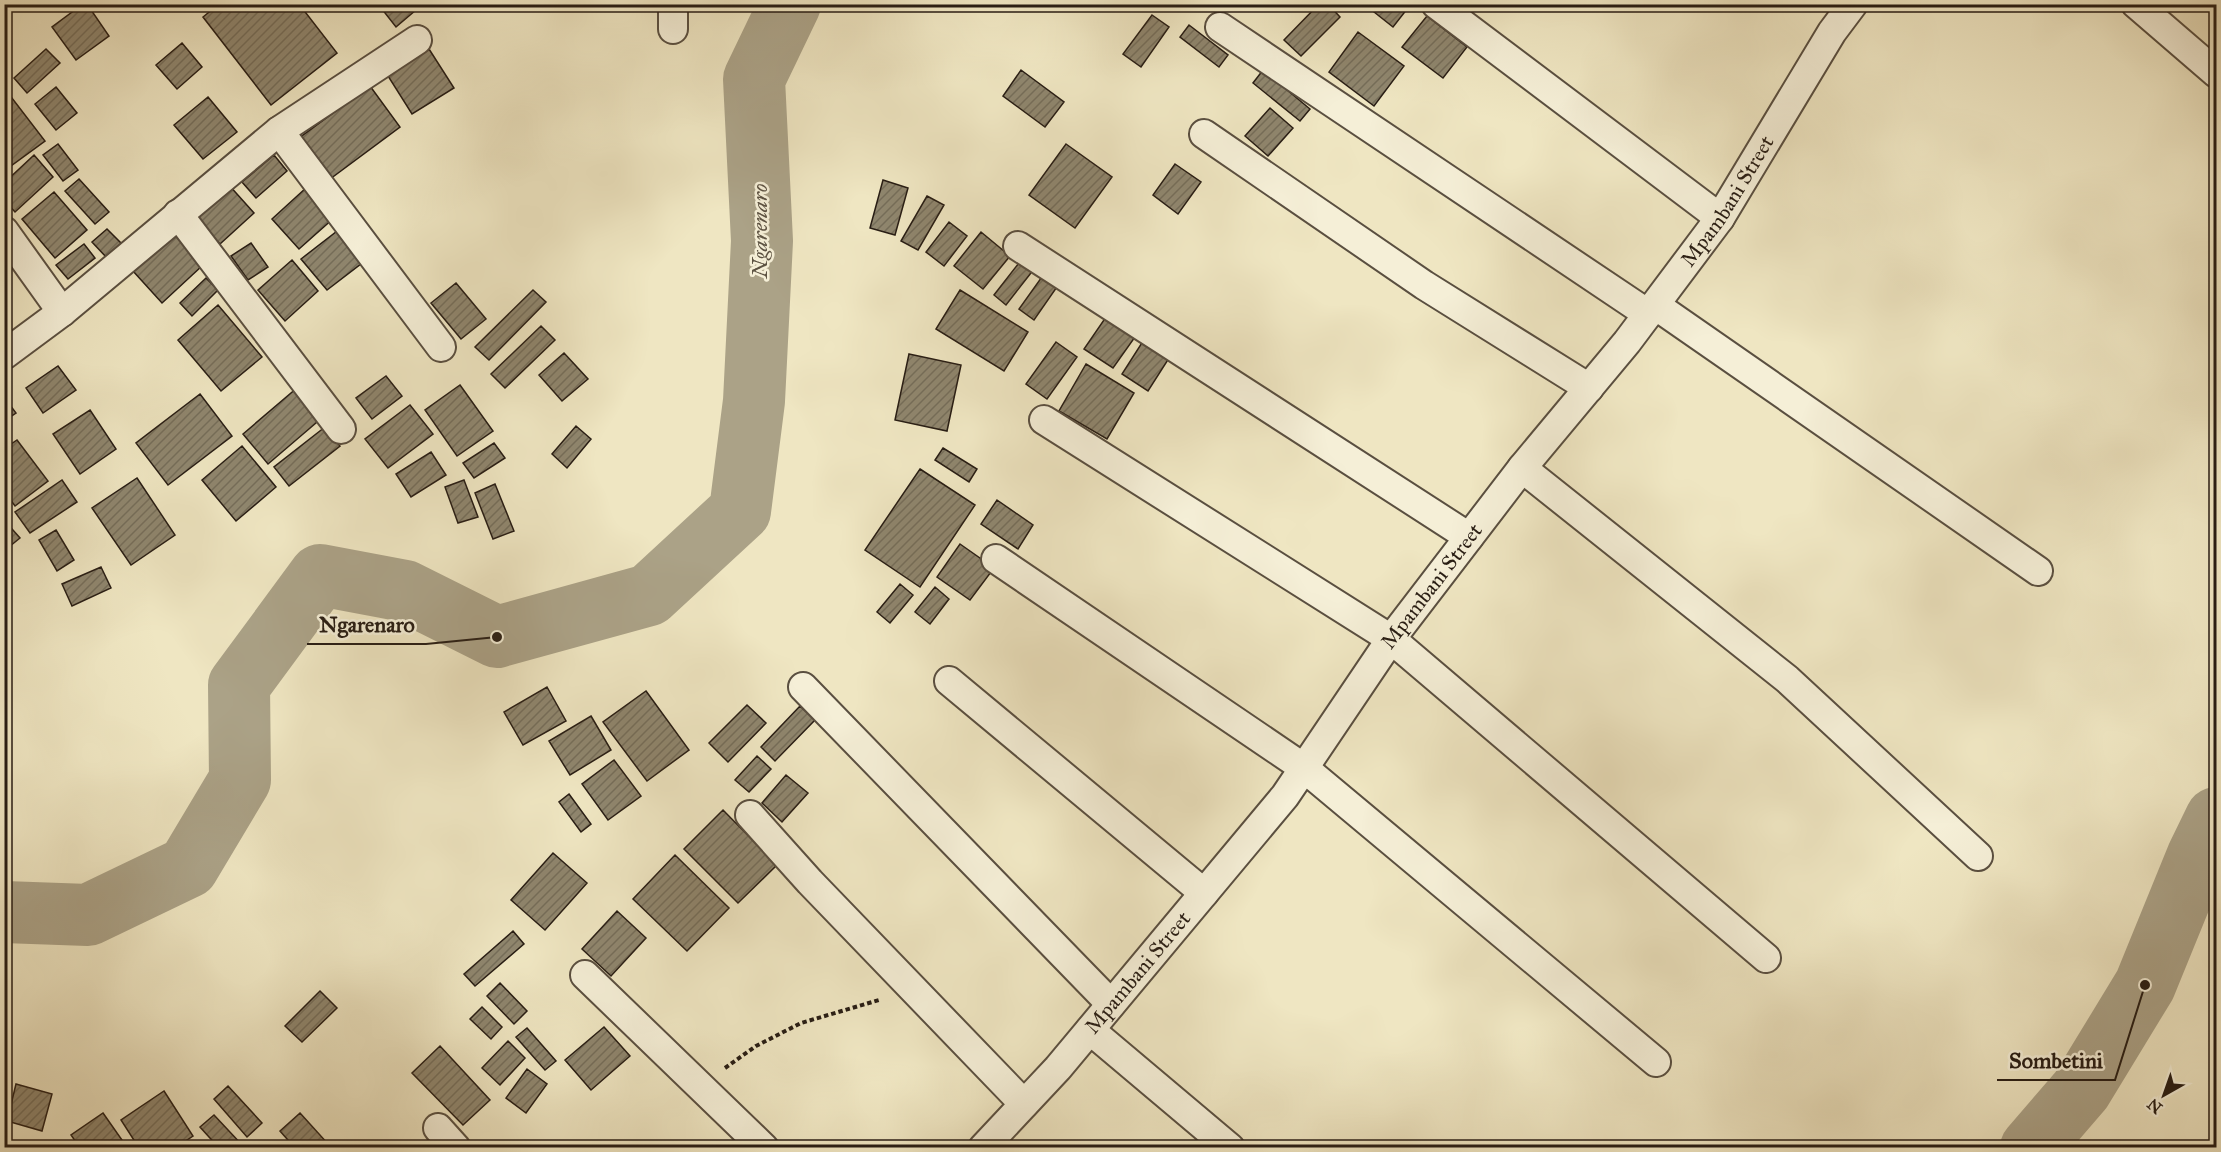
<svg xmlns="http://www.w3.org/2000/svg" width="2221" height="1152" viewBox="0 0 2221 1152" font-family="'IM FELL Great Primer',serif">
<defs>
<pattern id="building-hatch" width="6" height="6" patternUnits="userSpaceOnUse" patternTransform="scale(1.5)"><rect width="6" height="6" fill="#8f866e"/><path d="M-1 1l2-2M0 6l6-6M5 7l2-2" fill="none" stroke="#756d59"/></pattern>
</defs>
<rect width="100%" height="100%" fill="#efe6c2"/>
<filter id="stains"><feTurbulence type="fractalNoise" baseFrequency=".00333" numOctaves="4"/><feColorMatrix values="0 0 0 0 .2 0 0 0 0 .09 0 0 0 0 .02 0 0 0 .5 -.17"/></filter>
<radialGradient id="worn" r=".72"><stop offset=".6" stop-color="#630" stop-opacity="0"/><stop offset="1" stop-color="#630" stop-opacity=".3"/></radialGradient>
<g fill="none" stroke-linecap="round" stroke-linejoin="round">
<path stroke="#aba287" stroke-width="62" d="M 4,912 L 88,915 L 188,867 L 240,780 L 239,685 L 320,575 L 405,591 L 497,637 L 649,595 L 740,511 L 754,401 L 762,241 L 754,79 L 790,4
M 2031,1148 L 2081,1090 L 2145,985 L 2198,855 L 2216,818"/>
</g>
<path fill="url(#building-hatch)" stroke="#281d14" stroke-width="1.5" d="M 83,4 L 87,4 L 109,36 L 76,60 L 52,27 Z
M 219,4 L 299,4 L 337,53 L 271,105 L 203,17 Z
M 378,4 L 423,4 L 396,27 Z
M 1319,4 L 1328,4 L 1340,17 L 1301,56 L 1284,40 Z
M 1364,4 L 1411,4 L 1393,27 Z
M 1152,15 L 1169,27 L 1141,67 L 1123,54 Z
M 1427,16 L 1467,47 L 1443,78 L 1402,47 Z
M 1189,25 L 1228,55 L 1219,67 L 1180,37 Z
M 1358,32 L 1404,66 L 1374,106 L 1329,72 Z
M 182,43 L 202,67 L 177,89 L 156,65 Z
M 46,49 L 60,63 L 27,93 L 14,78 Z
M 429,49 L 454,88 L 412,114 L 388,76 Z
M 1021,70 L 1064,102 L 1045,127 L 1003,96 Z
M 1263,70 L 1310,109 L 1300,121 L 1253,83 Z
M 370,86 L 400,127 L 326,182 L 295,141 Z
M 56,87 L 77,113 L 56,130 L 35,104 Z
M 5,89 L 45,141 L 4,171 L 4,90 Z
M 208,97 L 237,132 L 203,159 L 174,125 Z
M 1270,108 L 1293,128 L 1268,156 L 1245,136 Z
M 58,144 L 78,170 L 63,181 L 43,155 Z
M 1066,144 L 1112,177 L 1075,228 L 1029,195 Z
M 34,155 L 53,177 L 15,212 L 4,200 L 4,183 Z
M 274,155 L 287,171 L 256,198 L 242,182 Z
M 1175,164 L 1201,182 L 1178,214 L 1153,195 Z
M 79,179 L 109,212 L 95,224 L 65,191 Z
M 883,180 L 908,188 L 895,235 L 870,228 Z
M 228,184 L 254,213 L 220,244 L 193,215 Z
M 307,187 L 335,217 L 299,249 L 272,219 Z
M 54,192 L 87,230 L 55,258 L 22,219 Z
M 927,196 L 944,205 L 918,250 L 901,241 Z
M 949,222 L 967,236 L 944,266 L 926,252 Z
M 341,228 L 366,260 L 327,290 L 301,259 Z
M 107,229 L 122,244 L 107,258 L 92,242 Z
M 981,232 L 1010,256 L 983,289 L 954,266 Z
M 174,234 L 203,265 L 162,303 L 133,271 Z
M 251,243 L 268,267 L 248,280 L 231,256 Z
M 84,244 L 95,258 L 68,279 L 56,265 Z
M 1022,259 L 1034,269 L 1006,305 L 994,295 Z
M 292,260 L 318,291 L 285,321 L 258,290 Z
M 1044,274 L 1059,284 L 1034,320 L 1019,309 Z
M 206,278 L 218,290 L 192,316 L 180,303 Z
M 456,283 L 486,319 L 461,339 L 431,303 Z
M 533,290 L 546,302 L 489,360 L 475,347 Z
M 960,290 L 1028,332 L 1004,371 L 936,329 Z
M 218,305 L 262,357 L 221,391 L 178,340 Z
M 1106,317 L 1135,337 L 1113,368 L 1084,349 Z
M 541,326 L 555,340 L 505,388 L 491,374 Z
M 1145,338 L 1171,355 L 1148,391 L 1122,374 Z
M 1056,342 L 1077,357 L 1047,399 L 1026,384 Z
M 564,353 L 588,379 L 562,401 L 539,375 Z
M 909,354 L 961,365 L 947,431 L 895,420 Z
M 1086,364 L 1134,393 L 1107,439 L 1059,411 Z
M 58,366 L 76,390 L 43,413 L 26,388 Z
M 386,376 L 402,396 L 372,419 L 356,398 Z
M 460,385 L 493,431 L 457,456 L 425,410 Z
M 298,387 L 323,417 L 268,464 L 243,434 Z
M 200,394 L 232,436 L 168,485 L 136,443 Z
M 4,397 L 16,413 L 4,421 Z
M 410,405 L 433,434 L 388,468 L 365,439 Z
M 90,410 L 116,449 L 80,474 L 53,434 Z
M 576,426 L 591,439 L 567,468 L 552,454 Z
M 325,427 L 340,446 L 289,486 L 274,467 Z
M 17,440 L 48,481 L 15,506 L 4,491 L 4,449 Z
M 494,443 L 505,458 L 474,478 L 463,463 Z
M 242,446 L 276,487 L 236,521 L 202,480 Z
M 943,448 L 977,469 L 969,482 L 935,460 Z
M 431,452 L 446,475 L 411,497 L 396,474 Z
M 920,469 L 975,505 L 920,587 L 865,550 Z
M 137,478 L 175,535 L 131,565 L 92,508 Z
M 62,480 L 77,502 L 30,533 L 15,512 Z
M 464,480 L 478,517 L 458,523 L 445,487 Z
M 495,484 L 514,531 L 493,539 L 475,493 Z
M 997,500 L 1033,525 L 1018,549 L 981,524 Z
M 4,520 L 20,538 L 4,551 Z
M 56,530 L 74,560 L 57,571 L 39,540 Z
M 960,544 L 994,568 L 970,600 L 937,577 Z
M 101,567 L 111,588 L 72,606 L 62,584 Z
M 900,584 L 913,595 L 890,623 L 877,612 Z
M 935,587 L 949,599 L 930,624 L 915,612 Z
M 547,687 L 566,721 L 523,745 L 504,712 Z
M 646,691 L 689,750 L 647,781 L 603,722 Z
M 747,705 L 766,723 L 728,762 L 709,743 Z
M 800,706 L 815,720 L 775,761 L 761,747 Z
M 591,716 L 611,750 L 570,775 L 549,741 Z
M 757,756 L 771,769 L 749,792 L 735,780 Z
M 614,760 L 641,796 L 608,820 L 582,784 Z
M 786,775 L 808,793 L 782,822 L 762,803 Z
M 569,794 L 591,824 L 581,832 L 559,802 Z
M 723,810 L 777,865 L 738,903 L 684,849 Z
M 553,853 L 587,883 L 545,930 L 511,900 Z
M 675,855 L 729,908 L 687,951 L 633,899 Z
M 617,911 L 646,938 L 611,976 L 582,949 Z
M 513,931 L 524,944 L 475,986 L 464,974 Z
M 500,983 L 527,1011 L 514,1024 L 487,996 Z
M 320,991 L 337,1008 L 302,1042 L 285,1026 Z
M 482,1007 L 502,1027 L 491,1039 L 470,1019 Z
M 604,1027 L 630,1056 L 591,1090 L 565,1060 Z
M 527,1028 L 556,1061 L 545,1070 L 516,1037 Z
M 508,1041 L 525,1058 L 500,1085 L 482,1068 Z
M 440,1046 L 490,1100 L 463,1125 L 412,1073 Z
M 527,1069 L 547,1084 L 526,1113 L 506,1098 Z
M 16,1084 L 52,1094 L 42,1131 L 7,1121 Z
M 228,1086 L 262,1123 L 247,1137 L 214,1099 Z
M 164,1091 L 193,1136 L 175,1148 L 139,1148 L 121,1120 Z
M 103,1113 L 122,1140 L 110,1148 L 80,1148 L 71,1135 Z
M 300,1113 L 330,1146 L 329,1148 L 295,1148 L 280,1131 Z
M 214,1115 L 244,1147 L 244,1148 L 219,1148 L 200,1127 Z"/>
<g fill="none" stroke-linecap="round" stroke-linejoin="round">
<defs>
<g id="minor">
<path d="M 1436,4 L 1720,218"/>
<path d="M 2136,4 L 2216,73"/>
<path d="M 1220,27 L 1648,314"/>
<path d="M 673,29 L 673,4"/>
<path d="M 279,131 L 441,347"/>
<path d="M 1204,134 L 1424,285 L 1589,388"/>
<path d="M 178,214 L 341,429"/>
<path d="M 4,231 L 62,312"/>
<path d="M 1018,246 L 1469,537"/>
<path d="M 1655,305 L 2038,571"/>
<path d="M 4,355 L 62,312 L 279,131 L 417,40"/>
<path d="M 1044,420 L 1391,639 L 1766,958"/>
<path d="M 1522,468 L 1787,679 L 1978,856"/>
<path d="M 996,559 L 1304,768 L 1656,1062"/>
<path d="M 949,681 L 1204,893"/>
<path d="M 803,687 L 1111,1004"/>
<path d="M 750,815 L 810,882 L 1024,1104"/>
<path d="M 585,975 L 764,1148"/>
<path d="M 1090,1030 L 1230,1148"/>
<path d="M 438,1128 L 456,1148"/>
<path id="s1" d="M 983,1148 L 1058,1068 L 1285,796 L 1391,639 L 1522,468 L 1627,342 L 1720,218 L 1832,32 L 1853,4"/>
</g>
</defs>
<use href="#minor" stroke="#5a4f40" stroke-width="32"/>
<path stroke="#281d14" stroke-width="4" stroke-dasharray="4.5 3" stroke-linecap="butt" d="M 725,1068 L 756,1046 L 801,1023 L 879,1000"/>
<use href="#minor" stroke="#f5efd7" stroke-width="28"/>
</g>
<g text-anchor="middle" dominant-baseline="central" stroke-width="5" stroke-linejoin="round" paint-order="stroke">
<g font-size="21" fill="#281d14" stroke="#f5efd7">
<text stroke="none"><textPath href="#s1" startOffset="1206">Mpambani Street</textPath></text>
<text stroke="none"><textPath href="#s1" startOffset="720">Mpambani Street</textPath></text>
<text stroke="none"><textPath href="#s1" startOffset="234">Mpambani Street</textPath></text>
</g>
<g font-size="22" font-style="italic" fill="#5c5242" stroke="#f5efd7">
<text transform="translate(759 231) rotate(-90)">Ngarenaro</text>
</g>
</g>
<path fill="none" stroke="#281d14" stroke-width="2" d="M497 637L426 644H307M2145 985L2115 1080H1997"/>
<g fill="#281d14" stroke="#f5efd7" stroke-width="2">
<circle cx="497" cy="637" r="6"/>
<circle cx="2145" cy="985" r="6"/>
</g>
<g font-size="22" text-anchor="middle" font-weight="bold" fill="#281d14" stroke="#f5efd7" stroke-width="5" stroke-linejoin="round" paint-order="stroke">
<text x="367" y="632">Ngarenaro</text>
<text x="2056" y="1068">Sombetini</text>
</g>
<rect width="2221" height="1152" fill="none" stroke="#efe6c2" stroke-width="24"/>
<rect x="6" y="6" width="2209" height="1140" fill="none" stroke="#281d14" stroke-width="3"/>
<rect x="12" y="12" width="2197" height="1128" fill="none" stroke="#281d14" stroke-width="1.5"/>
<g transform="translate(2164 1095) rotate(220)" stroke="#f5efd7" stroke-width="4.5" paint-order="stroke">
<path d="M0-4.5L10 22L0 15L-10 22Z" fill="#281d14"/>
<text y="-9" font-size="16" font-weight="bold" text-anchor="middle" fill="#281d14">N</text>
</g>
<rect width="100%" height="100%" filter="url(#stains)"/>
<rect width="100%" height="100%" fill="url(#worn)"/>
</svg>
